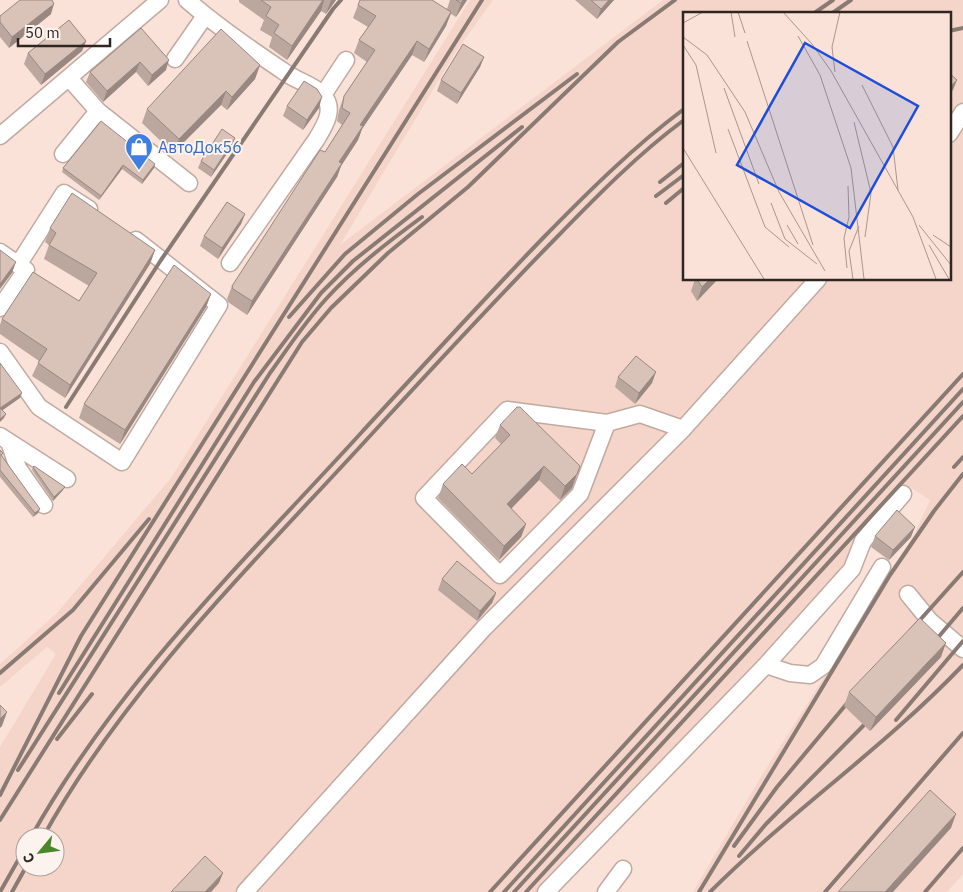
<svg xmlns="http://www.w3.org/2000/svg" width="963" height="892" viewBox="0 0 963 892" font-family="'IBM Plex Sans',sans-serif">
<rect width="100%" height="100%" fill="#fae2d8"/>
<path fill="#f5d5c9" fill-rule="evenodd" d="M 470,0 L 493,0 L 455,53 L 340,245 L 663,0 L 963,0 L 963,874 L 947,892 L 693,892 L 759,780 L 915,533 L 930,500 L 910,487 L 862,536 L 848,565 L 768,655 L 539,892 L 0,892 L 0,747 L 56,654 L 47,647 L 0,687 L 0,664 L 57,613 L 171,478 ZM 684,14 L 949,14 L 949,279 L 684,279 ZM 25,837 L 55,837 L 55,867 L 25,867 Z"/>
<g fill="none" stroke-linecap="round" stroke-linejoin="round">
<defs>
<path id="minor" d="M 187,0 C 218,27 252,50 286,73 C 297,81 314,85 323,95 C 336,109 324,127 316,140 L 230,263
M 175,59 L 205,16
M 69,78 L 98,111 L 189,183
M 323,95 L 346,60
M 949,134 L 963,112
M 0,136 L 160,0
M 63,154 L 98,111
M 0,252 L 26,270 L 0,308
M 18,265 L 64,193 L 89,209
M 0,352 L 39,407 L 122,462 L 219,305 L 136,240
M 607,423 L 580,494 L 500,575 L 424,498 L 507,410 L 607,423 L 640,414 L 683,429
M 0,436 L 67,479
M 9,442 L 18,468 L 44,505
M 908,594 L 930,621 L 963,649
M 766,665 L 790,673 L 810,675 L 823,666 L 882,567
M 245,892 L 484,628 L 683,429 L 818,279
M 546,892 L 766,665 L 852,569 L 863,541 L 903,494
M 606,892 L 623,869"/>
</defs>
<use href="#minor" stroke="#c1aaa0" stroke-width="19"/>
<use href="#minor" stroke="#fff" stroke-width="16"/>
<path stroke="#8a7a74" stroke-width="4" d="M 813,14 L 833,0
M 831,14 L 851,0
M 949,31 L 963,28
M 660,182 L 684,163
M 656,196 L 684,175
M 666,203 L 684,188
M 289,317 L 345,254 L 418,194 L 577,74
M 66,407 L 161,260 L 333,9 L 341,0
M 954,467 L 963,457
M 911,630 L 963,572
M 930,647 L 963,608
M 0,673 L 73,610 L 149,519
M 59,693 L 254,382 L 321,293 L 353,261 L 522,127
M 896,720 L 963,641
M 57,739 L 92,694
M 18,770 L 270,373 C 288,348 305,322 326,299 C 354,268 388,242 422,217
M 0,795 L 81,636 L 482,0
M 0,820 L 302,342 L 331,308 L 388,253 L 468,187 L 618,42 L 675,0
M 31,837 C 116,685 244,561 361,433 C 421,368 481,302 543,238 C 587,193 633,147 684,109
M 43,837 C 129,682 261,556 380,425 C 438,362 496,299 556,238 C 596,197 638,154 684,120
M 734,846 L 777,787 L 854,695
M 739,856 L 766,824 L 864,725
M 0,892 L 25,848
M 12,892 L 26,867
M 490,892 L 963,374
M 504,892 L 963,389
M 514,892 L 963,402
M 526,892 L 963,416
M 699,892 L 890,575 L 934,511 L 963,474
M 710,892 C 790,812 885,747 963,665
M 825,892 L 963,733
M 925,892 L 963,848"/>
</g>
<path fill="#bba79e" d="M 239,0 L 336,0 L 326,14 L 321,11 L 287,60 L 269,47 L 272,37 L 260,30 L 264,20 L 239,2 Z
M 450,0 L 467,0 L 456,17 L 451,14 L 446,26 L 424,62 L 412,55 L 362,129 L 358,140 L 341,166 L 337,177 L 247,315 L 228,302 L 227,299 L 232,286 L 325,152 L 342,125 L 337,121 L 339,110 L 344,96 L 367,62 L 354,53 L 359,40 L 368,27 L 353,18 L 358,5 L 447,9 Z
M 575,0 L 614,0 L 597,19 Z
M 51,14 L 9,48 L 0,37 L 0,16 Z
M 141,28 L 166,70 L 148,86 L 136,72 L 103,102 L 86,82 L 90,72 Z
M 86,41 L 82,51 L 41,85 L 24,64 L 28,53 Z
M 484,57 L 480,67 L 457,104 L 437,91 L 441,80 Z
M 260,65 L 255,79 L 227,110 L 221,105 L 173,153 L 142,123 L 147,109 Z
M 287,106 L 319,108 L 303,130 L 283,116 Z
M 233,145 L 211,177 L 198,168 L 201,161 Z
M 155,164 L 154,168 L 142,184 L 122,169 L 99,200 L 62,172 L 63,168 Z
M 245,214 L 241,224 L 218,259 L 200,246 L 204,236 Z
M 50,228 L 155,250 L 150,264 L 65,398 L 32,376 L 39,361 L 0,334 L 0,325 L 2,319 L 79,301 L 89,286 L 44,259 L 49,245 L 45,242 Z
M 695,279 L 718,279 L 697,301 L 691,291 Z
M 211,294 L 206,307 L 120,444 L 79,418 L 84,404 Z
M 618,377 L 652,383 L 635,404 L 615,387 Z
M 500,425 L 572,488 L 560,500 L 539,480 L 511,509 L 526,524 L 521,537 L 499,560 L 438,498 L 443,484 L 472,474 L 501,444 L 495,438 Z
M 0,450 L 3,453 L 2,456 L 38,513 L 33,517 L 0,477 Z
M 33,467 L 63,490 L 53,501 L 32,470 Z
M 875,536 L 911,537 L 889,560 L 871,547 Z
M 442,579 L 496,593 L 492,603 L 477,621 L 438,590 Z
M 941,657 L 870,731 L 844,706 L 849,692 Z"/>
<path fill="#988881" d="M 323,0 L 324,0 L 321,11 L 287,60 L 292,46 Z
M 331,0 L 336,0 L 326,14 Z
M 463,0 L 467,0 L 456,17 L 461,3 Z
M 609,0 L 614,0 L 597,19 L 601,9 Z
M 54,4 L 51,14 L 9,48 L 12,37 Z
M 451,12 L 446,26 L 424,62 L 429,49 Z
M 86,41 L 82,51 L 41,85 L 45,74 Z
M 417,41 L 412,55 L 362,129 L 358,140 L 341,166 L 337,177 L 247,315 L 252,301 L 339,162 L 360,125 Z
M 484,57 L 480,67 L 457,104 L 461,93 Z
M 169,60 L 166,70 L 148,86 L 152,75 Z
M 140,62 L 136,72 L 103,102 L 107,91 Z
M 260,65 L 255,79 L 227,110 L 232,97 Z
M 957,80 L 953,90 L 949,94 L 949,88 Z
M 226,91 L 221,105 L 173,153 L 179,139 Z
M 322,97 L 319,108 L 303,130 L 307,120 Z
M 235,138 L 233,145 L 211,177 L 214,170 Z
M 155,164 L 154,168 L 142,184 L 143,180 Z
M 123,165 L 122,169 L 99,200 L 101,196 Z
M 245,214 L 241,224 L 218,259 L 222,248 Z
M 155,250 L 150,264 L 65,398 L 70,385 Z
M 16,262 L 12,273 L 0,289 L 0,284 Z
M 710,279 L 718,279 L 697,301 L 702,287 Z
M 211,294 L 206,307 L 120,444 L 125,430 Z
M 656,372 L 652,383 L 635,404 L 639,393 Z
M 22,393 L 20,398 L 0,412 L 0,408 Z
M 6,414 L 4,418 L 0,422 L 0,419 Z
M 544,466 L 539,480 L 502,518 L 507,504 Z
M 580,466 L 572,488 L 560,500 L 565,486 Z
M 65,487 L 63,490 L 53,501 L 54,497 Z
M 40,509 L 38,513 L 33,517 L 35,513 Z
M 526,524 L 521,537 L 499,560 L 504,546 Z
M 915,527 L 911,537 L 889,560 L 893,550 Z
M 496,593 L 492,603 L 477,621 L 480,611 Z
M 946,643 L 941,657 L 870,731 L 876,717 Z
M 7,712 L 2,726 L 0,728 L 0,719 Z
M 956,814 L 951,828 L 893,892 L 885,892 Z
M 223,873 L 219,883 L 211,892 L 205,892 Z"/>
<path fill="#d9c2b8" stroke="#988881" d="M 20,0 L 52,0 L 54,4 L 12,37 L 0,22 L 0,16 Z
M 261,0 L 323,0 L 292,46 L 274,33 L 279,25 L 266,16 L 271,7 Z
M 360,0 L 432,0 L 451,12 L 429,49 L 417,41 L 360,125 L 363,126 L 339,162 L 342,163 L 252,301 L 233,289 L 232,286 L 320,150 L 325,152 L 350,113 L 342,108 L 344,96 L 375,50 L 359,40 L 376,16 L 358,5 Z
M 456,0 L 463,0 L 461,3 Z
M 591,0 L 609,0 L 601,9 Z
M 69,20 L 86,41 L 45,74 L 28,53 Z
M 141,28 L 169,60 L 152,75 L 140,62 L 107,91 L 90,72 Z
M 221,29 L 260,65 L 232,97 L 226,91 L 179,139 L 147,109 Z
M 463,44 L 484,57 L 461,93 L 441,80 Z
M 949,73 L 957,80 L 949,88 Z
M 304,81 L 317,89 L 322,97 L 307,120 L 287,106 Z
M 101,121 L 155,164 L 143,180 L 123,165 L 101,196 L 63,168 Z
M 222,129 L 235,138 L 214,170 L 201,161 Z
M 72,193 L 155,250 L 70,385 L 38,363 L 47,349 L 2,319 L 33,272 L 79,301 L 97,273 L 49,245 L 56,233 L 50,228 Z
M 227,202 L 245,214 L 222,248 L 204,236 Z
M 0,250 L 16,262 L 0,284 Z
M 174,265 L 211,294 L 125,430 L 84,404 Z
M 697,279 L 710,279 L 702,287 Z
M 636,356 L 656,372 L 639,393 L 618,377 Z
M 0,363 L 22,393 L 0,408 L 6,414 L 0,419 Z
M 517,407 L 520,407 L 580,466 L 577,474 L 565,486 L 544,466 L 507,504 L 526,524 L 504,546 L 443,484 L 462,464 L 472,474 L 510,435 L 500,425 Z
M 0,450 L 3,453 L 1,455 L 40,509 L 35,513 L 0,470 Z
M 34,466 L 65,487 L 54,497 L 33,467 Z
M 897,510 L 915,527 L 893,550 L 875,536 Z
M 457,561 L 496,593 L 480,611 L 442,579 Z
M 920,618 L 946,643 L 876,717 L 849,692 Z
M 0,705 L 7,712 L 0,719 Z
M 930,790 L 956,814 L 885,892 L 838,892 Z
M 205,856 L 223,873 L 205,892 L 171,892 Z"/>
<defs>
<symbol id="shop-pin" viewBox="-11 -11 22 30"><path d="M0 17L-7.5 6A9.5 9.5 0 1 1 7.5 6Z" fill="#3f7fe0" stroke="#fdf3ee"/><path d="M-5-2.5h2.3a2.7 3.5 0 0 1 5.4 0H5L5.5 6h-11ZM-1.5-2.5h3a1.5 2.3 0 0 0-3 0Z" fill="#fff"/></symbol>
</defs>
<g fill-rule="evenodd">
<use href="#shop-pin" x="123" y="131" width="32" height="43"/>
</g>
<g text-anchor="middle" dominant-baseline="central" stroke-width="4" stroke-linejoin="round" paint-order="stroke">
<g font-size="16" fill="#366cbe" stroke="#fdf3ee" text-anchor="start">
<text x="158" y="147">АвтоДок56</text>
</g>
</g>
<g transform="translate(683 12)">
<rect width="268" height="268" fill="#fae2d8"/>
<path fill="none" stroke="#a9978f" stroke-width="1" d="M 48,0 L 52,25M 55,0 L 62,21M 100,0 L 129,32 L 148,59 L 230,205 L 253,267M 0,11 L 20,0M 115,24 L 137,63 L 168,156 L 181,267M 0,25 L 24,43 L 62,100 L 96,180 L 142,259M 64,29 L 130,233M 0,33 L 13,53 L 33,141M 152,60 L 149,35 L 157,0M 179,73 L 210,135 L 215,178M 41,76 L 76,172M 171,110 L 188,181 L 182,225M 45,117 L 82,215 L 106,235M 0,136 L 81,267M 88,191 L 102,227 L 134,252M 104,213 L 115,232M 236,213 L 268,253M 250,223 L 268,235M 246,233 L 266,267M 164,256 L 161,226 L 166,205 L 165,174M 170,267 L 166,239 L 176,214"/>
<path fill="#1d4ed8" fill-opacity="0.15" stroke="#1d4ed8" stroke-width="2.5" d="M 122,31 L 235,94 L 167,216 L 54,153 Z"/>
<rect width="268" height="268" fill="none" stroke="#2f2622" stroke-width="2.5"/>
</g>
<g transform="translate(40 852) rotate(241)"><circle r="24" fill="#fdf3ee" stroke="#aba19c"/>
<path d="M0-4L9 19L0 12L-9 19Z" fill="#48882a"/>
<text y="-8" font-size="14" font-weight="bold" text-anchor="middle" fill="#2f2622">С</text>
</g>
<path d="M18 38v8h92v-8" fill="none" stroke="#2f2622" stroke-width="2.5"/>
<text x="25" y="38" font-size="15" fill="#2f2622" stroke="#fdf3ee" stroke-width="4" paint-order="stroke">50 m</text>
</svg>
